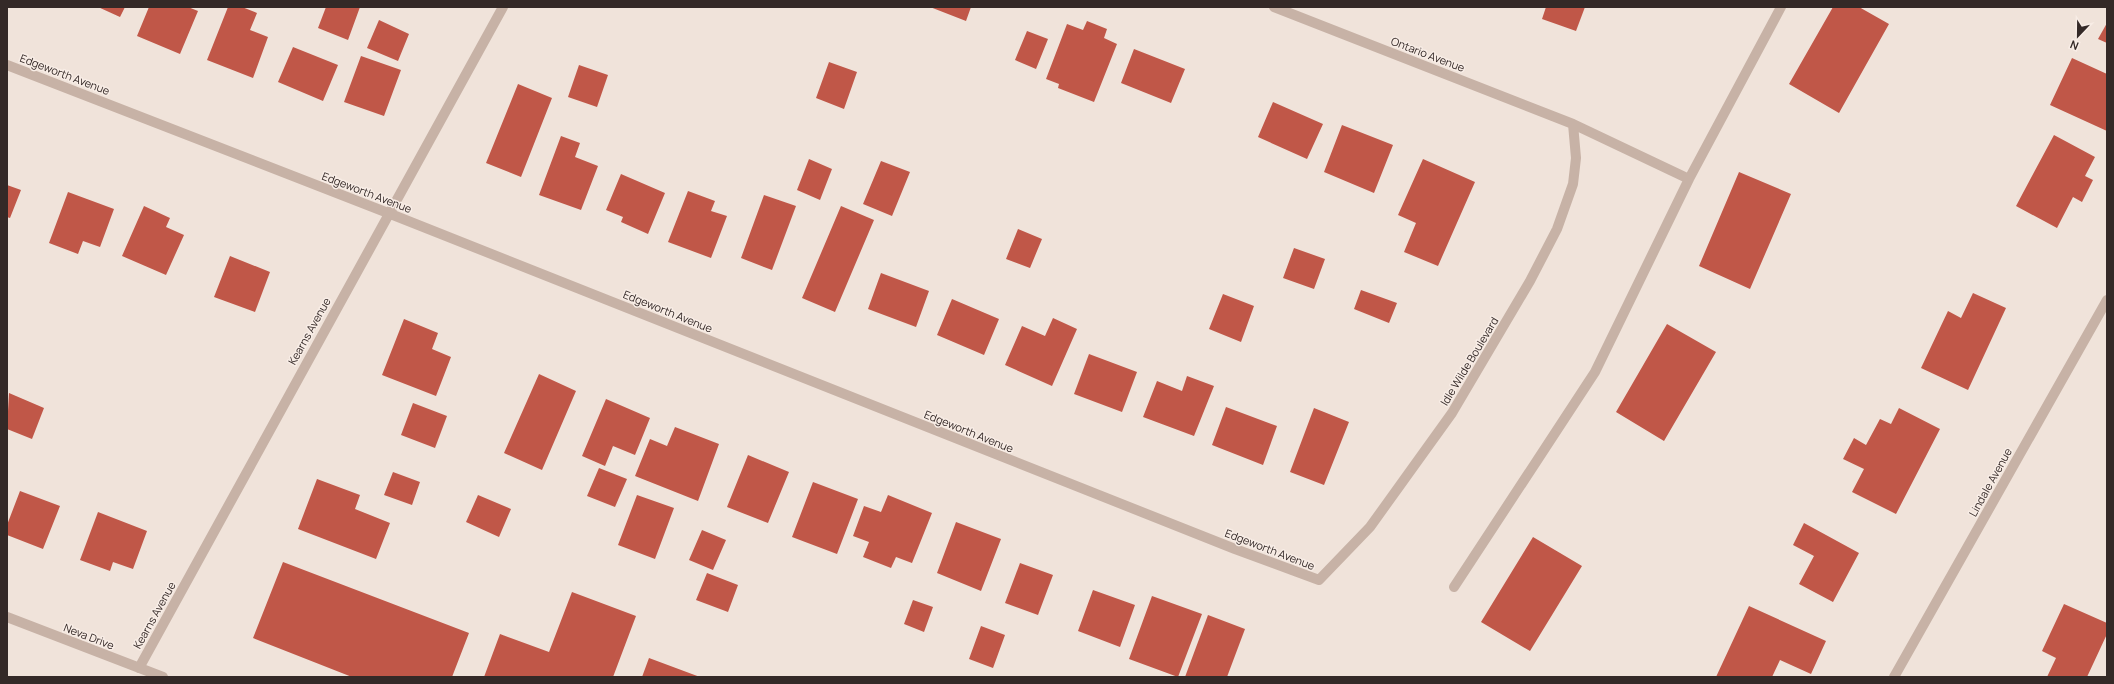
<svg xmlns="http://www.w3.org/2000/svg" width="2114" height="684" viewBox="0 0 2114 684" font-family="Manrope,sans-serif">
<rect width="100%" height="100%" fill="#f0e3da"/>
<path fill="#c05748" d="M 98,7 L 125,7 L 120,17 Z
M 149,7 L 188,7 L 198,11 L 180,54 L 137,36 Z
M 228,7 L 242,7 L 257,13 L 250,30 L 268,37 L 253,78 L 207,60 Z
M 326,7 L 360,7 L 348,40 L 318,28 Z
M 930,7 L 971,7 L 966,21 Z
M 1546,7 L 1585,7 L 1576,31 L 1542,19 Z
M 1833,7 L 1859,7 L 1889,24 L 1839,113 L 1789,84 Z
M 379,20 L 409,34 L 398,61 L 367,48 Z
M 1087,21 L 1107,29 L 1104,38 L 1117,44 L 1094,102 L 1058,88 L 1059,84 L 1046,79 L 1067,24 L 1083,30 Z
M 2107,23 L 2107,43 L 2098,39 Z
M 1027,31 L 1048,39 L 1036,69 L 1015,60 Z
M 293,47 L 338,65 L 323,101 L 278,82 Z
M 1134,49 L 1185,69 L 1171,103 L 1121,83 Z
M 361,56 L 401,70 L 384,116 L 344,102 Z
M 2072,58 L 2107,74 L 2107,131 L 2050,105 Z
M 829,62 L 857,72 L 844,109 L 816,98 Z
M 579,65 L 608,75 L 597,107 L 568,97 Z
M 518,84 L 552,98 L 521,177 L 486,163 Z
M 1273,102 L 1323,124 L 1307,159 L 1258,137 Z
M 1342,125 L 1393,145 L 1374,193 L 1324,172 Z
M 2054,135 L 2095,157 L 2085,176 L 2093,180 L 2082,202 L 2073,197 L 2057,228 L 2016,206 Z
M 561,136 L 580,143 L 575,157 L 598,166 L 581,210 L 539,195 Z
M 809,159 L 832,169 L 820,200 L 797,190 Z
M 1423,159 L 1475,182 L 1438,266 L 1404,252 L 1416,223 L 1398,215 Z
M 881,161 L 910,172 L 892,216 L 863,204 Z
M 1739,172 L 1791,194 L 1750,289 L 1699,266 Z
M 621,174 L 665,193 L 648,234 L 621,222 L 623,217 L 606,210 Z
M 7,185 L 21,190 L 10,218 L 7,217 Z
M 688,191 L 715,201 L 711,211 L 727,216 L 711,258 L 668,242 Z
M 68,192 L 114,209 L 100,247 L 83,241 L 78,254 L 49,243 Z
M 764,195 L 796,206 L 772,270 L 741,258 Z
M 144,206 L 170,218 L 166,227 L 184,235 L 166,275 L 122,256 Z
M 841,206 L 874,220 L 835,312 L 802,298 Z
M 1018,229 L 1042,239 L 1030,268 L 1006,259 Z
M 1294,248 L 1325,259 L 1314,289 L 1283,278 Z
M 230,256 L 270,272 L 255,312 L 214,297 Z
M 881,273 L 929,291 L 916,327 L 868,309 Z
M 1361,290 L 1397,303 L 1389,323 L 1354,309 Z
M 1973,293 L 2006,308 L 1968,390 L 1921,368 L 1948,311 L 1961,318 Z
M 1223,294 L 1254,306 L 1241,342 L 1209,329 Z
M 952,299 L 999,319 L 984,355 L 937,335 Z
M 1053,318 L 1077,329 L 1052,386 L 1005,365 L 1022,326 L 1045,336 Z
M 404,319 L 438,333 L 432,349 L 451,357 L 436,396 L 382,375 Z
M 1667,324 L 1716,352 L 1664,441 L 1616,412 Z
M 1089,354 L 1137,372 L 1122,412 L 1074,394 Z
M 539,374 L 576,391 L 542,470 L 504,453 Z
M 1187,376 L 1214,386 L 1194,436 L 1143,417 L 1157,381 L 1182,391 Z
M 9,393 L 44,408 L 32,439 L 7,429 Z
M 606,399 L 650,418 L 635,455 L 613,446 L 605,466 L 582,456 Z
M 413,403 L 447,416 L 435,448 L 401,435 Z
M 1226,407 L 1277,426 L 1263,465 L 1212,445 Z
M 1314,408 L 1349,422 L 1324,485 L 1290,472 Z
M 1899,408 L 1940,429 L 1896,514 L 1852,492 L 1864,469 L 1843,459 L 1854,438 L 1866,445 L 1880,419 L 1891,424 Z
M 675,427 L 719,444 L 698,501 L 635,476 L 650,439 L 667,446 Z
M 748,455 L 789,472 L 768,523 L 727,507 Z
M 599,468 L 627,479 L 615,507 L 587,496 Z
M 393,472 L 420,482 L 412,505 L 384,495 Z
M 317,479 L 360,495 L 355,509 L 390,523 L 376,559 L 298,529 Z
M 813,482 L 858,499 L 837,554 L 792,537 Z
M 20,491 L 60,506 L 43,549 L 7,535 L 7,525 Z
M 478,495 L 511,509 L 499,537 L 466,522 Z
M 637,495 L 674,508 L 655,559 L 618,545 Z
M 888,495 L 932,513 L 912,563 L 896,557 L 891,568 L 863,557 L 869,542 L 853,536 L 864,506 L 881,512 Z
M 98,512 L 147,531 L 133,569 L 113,562 L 110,571 L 80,560 Z
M 956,522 L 1001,539 L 981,591 L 937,573 Z
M 1804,523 L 1859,553 L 1833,602 L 1799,584 L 1814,556 L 1793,545 Z
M 702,530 L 726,540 L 713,570 L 689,560 Z
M 1533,537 L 1582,566 L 1530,651 L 1481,622 Z
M 283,562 L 469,633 L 452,677 L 352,677 L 253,638 Z
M 1020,563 L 1053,575 L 1038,615 L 1005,603 Z
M 707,573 L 738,585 L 728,612 L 696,600 Z
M 1093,590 L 1135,605 L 1120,647 L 1078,631 Z
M 572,592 L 636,616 L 613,677 L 484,677 L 500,634 L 549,652 Z
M 1152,596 L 1202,614 L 1178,677 L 1129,659 Z
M 913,600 L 933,607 L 924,632 L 904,624 Z
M 2064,604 L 2107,623 L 2107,634 L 2087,677 L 2047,677 L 2056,658 L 2042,651 Z
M 1749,606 L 1826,641 L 1811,674 L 1780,660 L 1772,677 L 1716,677 Z
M 1208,615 L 1245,629 L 1227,677 L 1185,677 Z
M 981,626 L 1005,635 L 993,668 L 969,659 Z
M 649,658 L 700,677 L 642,677 Z"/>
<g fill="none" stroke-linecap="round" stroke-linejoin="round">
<path stroke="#c7b2a6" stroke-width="10" d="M 1274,7 L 1573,124 L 1689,179 L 1595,372 L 1454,587
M 7,65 L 388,213 L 1235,549 L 1319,580 L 1370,527 L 1452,413 L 1530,281 L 1557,229 L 1573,184 L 1576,158 L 1573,124
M 1689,179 L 1781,7
M 7,617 L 163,677
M 139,668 L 503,7
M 1894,677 L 2107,300"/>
</g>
<g text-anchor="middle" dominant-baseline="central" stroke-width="3" stroke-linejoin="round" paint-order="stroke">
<g font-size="11" fill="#342927" stroke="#f8ede6">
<text transform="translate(1428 54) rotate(21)">Ontario Avenue</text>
<text transform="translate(65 74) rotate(21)">Edgeworth Avenue</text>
<text transform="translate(367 192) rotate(21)">Edgeworth Avenue</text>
<text transform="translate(668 311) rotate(22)">Edgeworth Avenue</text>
<text transform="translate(309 331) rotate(-61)">Kearns Avenue</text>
<text transform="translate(1469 361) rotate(-59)">Idle Wilde Boulevard</text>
<text transform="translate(969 431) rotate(22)">Edgeworth Avenue</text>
<text transform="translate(1990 482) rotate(-61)">Lindale Avenue</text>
<text transform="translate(1270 549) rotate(21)">Edgeworth Avenue</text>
<text transform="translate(154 615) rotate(-61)">Kearns Avenue</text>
<text transform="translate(89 636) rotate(21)">Neva Drive</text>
</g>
</g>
<rect width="2114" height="684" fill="none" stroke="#342927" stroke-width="16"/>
<g transform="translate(2078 36) rotate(202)" stroke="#f8ede6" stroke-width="3" paint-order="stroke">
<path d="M0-3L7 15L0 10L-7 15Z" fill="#342927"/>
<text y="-6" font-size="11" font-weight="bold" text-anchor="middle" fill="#342927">N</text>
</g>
</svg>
